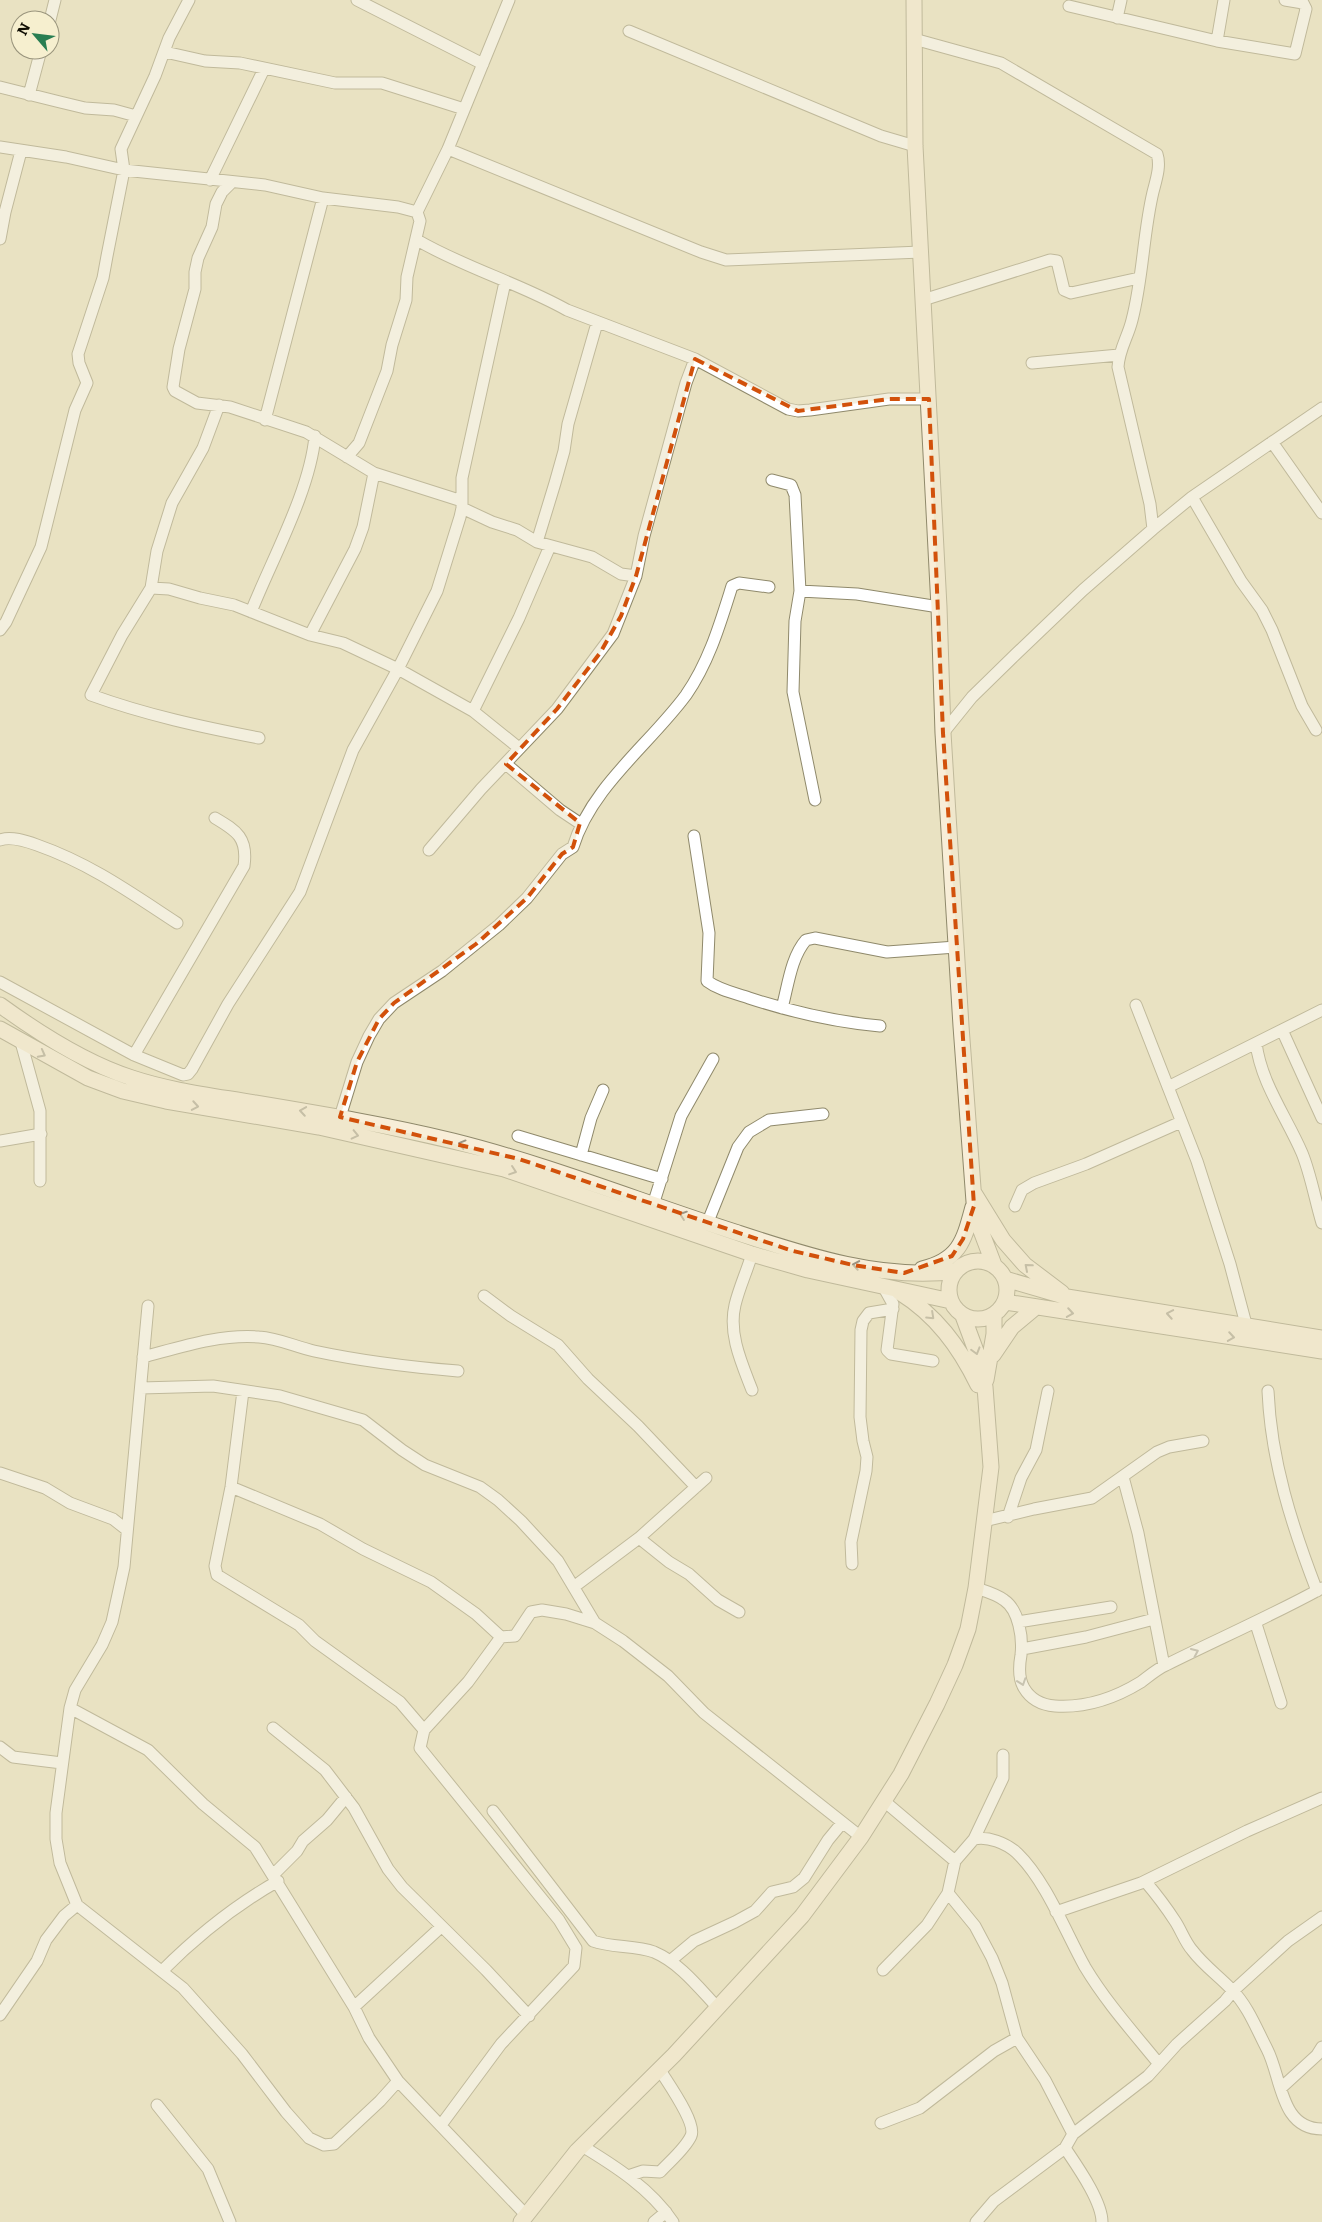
<svg xmlns="http://www.w3.org/2000/svg" width="1322" height="2222" viewBox="0 0 1322 2222" font-family="Literata,serif">
<rect width="100%" height="100%" fill="#e9e2c2"/>
<g fill="none" stroke-linecap="round" stroke-linejoin="round">
<defs>
<path id="street" d="M 357,0 L 483,64
M 1069,6 L 1217,41 L 1295,54 L 1306,9 L 1303,3 L 1285,0
M 1117,18 L 1121,0
M 50,20 L 55,0
M 629,31 L 881,136 L 915,146
M 914,39 L 1001,63 L 1157,154 C 1161,166 1156,180 1153,192 C 1143,234 1143,278 1132,320 C 1128,337 1119,349 1118,367 L 1150,504 L 1153,529
M 1217,41 L 1224,0
M 165,52 L 205,61 L 240,63 L 335,83 L 382,83 L 464,109
M 0,87 L 60,102 L 85,108 L 114,110 L 136,116
M 29,95 L 41,50
M 0,147 L 66,157 L 124,170 L 265,185 L 323,198 L 398,207 L 417,212
M 448,149 L 701,252 L 726,260 L 921,252
M 210,180 L 264,69
M 231,183 L 222,192 L 216,204 L 212,227 L 198,258 L 195,272 L 195,289 L 179,349 L 173,387 L 175,391 L 197,403 L 230,407 L 306,432 L 374,473 L 462,501
M 0,239 L 5,212 L 21,151
M 417,240 C 465,268 519,283 567,310 L 695,359 L 788,409 L 798,411 L 810,410 L 889,399 L 929,399
M 923,300 L 1050,260 L 1057,261 L 1064,290 L 1071,293 L 1139,278
M 1032,363 L 1119,355
M 219,405 L 203,448 L 172,503 L 157,551 L 151,588 L 122,635 L 91,695 C 146,715 202,727 259,738
M 265,420 L 323,198
M 1272,442 L 1322,513
M 347,457 L 359,443 L 387,371 L 392,345 L 406,300 L 407,277 L 420,221 L 417,212 L 448,149 L 509,0
M 772,480 L 791,485 L 795,495 L 800,591 L 795,621 L 793,692 L 815,800
M 1192,497 L 1241,581 L 1262,610 L 1272,630 L 1302,706 L 1316,730
M 462,508 L 492,522 L 517,530 L 537,542 L 592,557 L 621,574 L 636,576
M 537,542 L 555,483 L 564,451 L 568,424 L 597,323
M 151,588 L 169,589 L 200,598 L 234,605 L 310,635 L 343,643 L 398,669 L 473,711 L 519,748
M 800,591 L 857,594 L 939,607
M 251,612 C 272,559 310,491 315,436
M 0,630 L 6,622 L 41,547 L 75,410 L 87,383 L 79,363 L 78,354 L 103,278 L 107,256 L 124,170 L 121,149 L 155,76 L 169,38 L 189,0
M 310,635 L 355,549 L 363,527 L 374,473
M 473,711 L 519,618 L 550,546
M 943,733 L 972,697 L 1016,654 L 1083,590 L 1153,529 L 1192,497 L 1322,408
M 506,764 L 560,810 L 581,824
M 215,818 C 237,831 248,838 244,866 L 134,1055 L 183,1075 L 188,1074 L 192,1069 L 228,1004 L 300,892 L 353,750 L 398,669 L 437,591 L 460,517 L 462,508 L 462,478 L 505,282
M 694,836 L 709,933 L 707,981 C 719,990 734,993 749,998 C 792,1012 835,1022 880,1026
M 0,840 C 11,836 26,841 37,845 C 91,864 131,893 177,923
M 429,850 L 481,789 L 557,709 L 613,634 L 636,576 L 644,536 L 686,383 L 695,359
M 0,982 L 134,1055
M 1136,1005 L 1197,1161 L 1230,1264 L 1247,1328
M 782,1008 C 788,986 791,957 806,940 L 815,938 L 887,952 L 956,947
M 1282,1030 L 1322,1118
M 21,1042 L 40,1111 L 40,1181
M 1256,1043 C 1261,1083 1286,1116 1302,1153 C 1311,1175 1315,1200 1322,1223
M 1168,1087 L 1322,1010
M 340,1117 L 357,1062 L 369,1036 L 379,1019 L 394,1003 L 442,971 L 499,925 L 527,898 L 562,854 L 573,847 C 591,787 650,744 686,695 C 709,662 720,624 732,586 L 739,583 L 769,587
M 518,1136 L 662,1179
M 0,1141 L 41,1134
M 581,1155 L 591,1118 L 603,1090
M 653,1205 L 681,1116 L 713,1059
M 1015,1206 L 1022,1190 L 1034,1183 L 1086,1164 L 1181,1122
M 707,1224 L 738,1147 L 749,1132 L 769,1120 L 823,1114
M 883,1286 L 893,1304 L 887,1350 L 891,1354 L 933,1361
M 484,1296 L 511,1316 L 558,1345 L 588,1379 L 638,1426 L 696,1487
M 148,1306 L 124,1567 L 112,1622 L 102,1645 L 75,1690 L 70,1708 L 56,1813 L 56,1839 L 60,1863 L 77,1905 L 183,1988 L 242,2054 L 286,2112 L 309,2138 L 324,2145 L 334,2144 L 380,2101 L 398,2081
M 143,1357 C 181,1347 219,1334 259,1337 C 278,1338 296,1347 314,1351 C 361,1361 409,1367 458,1371
M 141,1388 L 213,1386 L 280,1396 L 363,1420 L 402,1450 L 425,1465 L 480,1487 L 498,1500 L 521,1521 L 558,1561 L 595,1623
M 752,1390 C 742,1364 728,1334 735,1305 C 739,1288 747,1271 752,1254
M 243,1391 L 231,1487 L 215,1566 L 217,1575 L 299,1625 L 315,1641 L 400,1702 L 424,1730
M 1268,1391 C 1271,1461 1292,1526 1317,1591
M 0,1473 L 45,1488 L 70,1503 L 113,1519 L 127,1530
M 1123,1477 L 1138,1533 L 1164,1666
M 231,1487 L 320,1524 L 363,1549 L 431,1582 L 476,1614 L 501,1637
M 1008,1517 L 1021,1478 L 1036,1450 L 1048,1391
M 984,1521 L 1034,1509 L 1092,1498 L 1157,1452 L 1169,1447 L 1203,1441
M 639,1538 L 669,1562 L 689,1574 L 718,1600 L 739,1612
M 852,1564 L 851,1542 L 866,1471 L 867,1457 L 863,1441 L 860,1417 L 861,1330 L 863,1321 L 869,1313 L 893,1309
M 575,1586 L 639,1538 L 706,1478
M 976,1588 C 985,1591 996,1594 1004,1600 C 1019,1610 1023,1638 1021,1655 C 1019,1666 1018,1678 1024,1688 C 1031,1700 1042,1705 1055,1706 C 1085,1708 1115,1698 1141,1682 C 1149,1676 1157,1669 1166,1665 C 1218,1639 1271,1616 1322,1588
M 1018,1622 L 1111,1607
M 1256,1624 L 1281,1703
M 1022,1649 L 1086,1637 L 1154,1619
M 70,1708 L 148,1750 L 203,1804 L 255,1847 L 354,2007 L 369,2038 L 398,2081 L 527,2216
M 273,1728 L 325,1770 L 354,1808 L 388,1869 L 402,1887 L 486,1970 L 529,2016
M 0,1747 L 13,1757 L 62,1763
M 884,1801 L 955,1861
M 493,1811 L 593,1941 C 612,1948 635,1945 654,1952 C 680,1963 699,1988 718,2008
M 974,1839 C 988,1836 1006,1843 1017,1853 C 1046,1881 1065,1931 1085,1967 C 1106,2002 1133,2032 1159,2064
M 274,1874 L 297,1851 L 303,1841 L 327,1820 L 346,1797
M 1145,1881 C 1156,1894 1166,1907 1175,1921 C 1181,1930 1185,1942 1192,1950 C 1204,1966 1219,1976 1232,1990 C 1248,2006 1257,2030 1267,2049 C 1282,2078 1280,2129 1322,2129
M 948,1893 L 975,1926 L 992,1958 L 1002,1983 L 1017,2038 L 1045,2080 L 1073,2134
M 1056,1912 L 1141,1883 L 1247,1831 L 1322,1798
M 670,1961 L 694,1941 L 735,1922 L 755,1911 L 772,1892 L 793,1887 L 804,1878 L 828,1840 L 842,1823
M 883,1970 L 927,1925 L 948,1893 L 955,1861 L 974,1839 L 1003,1778 L 1003,1755
M 162,1971 C 197,1936 234,1906 278,1881
M 354,2007 L 441,1927
M 0,2015 L 37,1961 L 46,1940 L 64,1916 L 77,1905
M 1281,2088 L 1317,2055 L 1322,2047
M 157,2105 L 208,2169 L 230,2222
M 881,2123 L 920,2108 L 994,2051 L 1017,2038
M 441,2125 L 501,2044 L 574,1966 L 576,1948 L 559,1920 L 420,1748 L 424,1730 L 468,1682 L 501,1637 L 515,1636 L 531,1612 L 542,1610 L 566,1614 L 595,1623 L 623,1641 L 668,1676 L 704,1713 L 861,1837
M 582,2146 C 615,2166 651,2189 673,2222
M 1065,2148 C 1077,2166 1102,2201 1102,2222
M 628,2176 L 643,2171 L 660,2172 C 670,2161 685,2149 691,2136 C 697,2123 667,2082 660,2070
M 654,2222 L 666,2212
M 976,2222 L 994,2201 L 1065,2148 L 1073,2134 L 1148,2076 L 1177,2044 L 1225,2001 L 1233,1991 L 1288,1941 L 1322,1917"/>
<path id="secondary" d="M 914,0 L 915,146 L 939,607 L 943,733 L 961,1026 L 975,1215 L 994,1265
M 0,1005 C 40,1034 85,1063 132,1078 C 171,1091 214,1096 255,1103 C 321,1114 387,1125 453,1141 C 549,1165 641,1202 735,1232 C 805,1255 882,1281 956,1271
M 0,1029 L 88,1078 L 123,1091 L 166,1101 L 319,1127 L 504,1169 L 752,1254 L 808,1270 L 951,1301
M 974,1193 L 1003,1240 L 1025,1265 L 1062,1293
M949 1290a29 29 0 1 1 58 0a29 29 0 1 1-58 0Z
M 922,1269 C 960,1260 964,1240 973,1207
M 1005,1279 L 1067,1297 L 1322,1338
M 899,1292 C 936,1315 959,1346 978,1385
M 1005,1302 L 1322,1351
M 993,1355 L 1012,1327 L 1036,1307
M 986,1380 L 994,1334 L 994,1315
M 521,2222 L 577,2151 L 674,2055 L 802,1916 L 861,1837 L 901,1774 L 937,1704 L 955,1665 L 968,1629 L 976,1588 L 991,1467 L 985,1387 L 976,1351 L 963,1316"/>
</defs>
<use href="#street" stroke="#8f896b" stroke-width="13"/>
<use href="#secondary" stroke="#8f896b" stroke-width="17"/>
<use href="#street" stroke="#fff" stroke-width="11"/>
<use href="#secondary" stroke="#f8eed8" stroke-width="15"/>
</g>
<defs><path id="oneway-chevron" d="M-2-3.5L2.5 0L-2 3.5" fill="none" stroke-width="1.6" stroke-linecap="round" stroke-linejoin="round" transform="scale(1.25)"/></defs>
<g stroke="#9b9483">
<use href="#oneway-chevron" transform="translate(42 1054) rotate(28)"/>
<use href="#oneway-chevron" transform="translate(195 1106) rotate(10)"/>
<use href="#oneway-chevron" transform="translate(303 1111) rotate(-171)"/>
<use href="#oneway-chevron" transform="translate(355 1135) rotate(13)"/>
<use href="#oneway-chevron" transform="translate(462 1144) rotate(-165)"/>
<use href="#oneway-chevron" transform="translate(513 1171) rotate(19)"/>
<use href="#oneway-chevron" transform="translate(683 1215) rotate(-161)"/>
<use href="#oneway-chevron" transform="translate(856 1265) rotate(-170)"/>
<use href="#oneway-chevron" transform="translate(1028 1267) rotate(-139)"/>
<use href="#oneway-chevron" transform="translate(1070 1313) rotate(9)"/>
<use href="#oneway-chevron" transform="translate(1170 1314) rotate(-170)"/>
<use href="#oneway-chevron" transform="translate(931 1316) rotate(43)"/>
<use href="#oneway-chevron" transform="translate(1231 1337) rotate(9)"/>
<use href="#oneway-chevron" transform="translate(976 1351) rotate(74)"/>
</g>
<g stroke="#9f9e9a">
<use href="#oneway-chevron" transform="translate(1195 1652) rotate(-24)"/>
<use href="#oneway-chevron" transform="translate(1022 1682) rotate(71)"/>
</g>
<path d="M0 0H1322V2222H0ZM 695,359 L 798,411 L 889,399 L 929,399 L 943,733 L 974,1206 L 963,1239 L 952,1256 L 904,1273 L 853,1265 L 793,1251 L 519,1159 L 340,1117 L 357,1062 L 379,1019 L 394,1003 L 476,944 L 527,898 L 562,854 L 573,847 L 580,823 L 506,764 L 557,709 L 600,653 L 621,616 L 636,576 Z" fill="#e9e2c2" fill-opacity=".55" fill-rule="evenodd"/>
<path fill="none" stroke="#d2510b" stroke-width="4" stroke-dasharray="10 6" stroke-linejoin="round" d="M 695,359 L 798,411 L 889,399 L 929,399 L 943,733 L 974,1206 L 963,1239 L 952,1256 L 904,1273 L 853,1265 L 793,1251 L 519,1159 L 340,1117 L 357,1062 L 379,1019 L 394,1003 L 476,944 L 527,898 L 562,854 L 573,847 L 580,823 L 506,764 L 557,709 L 600,653 L 621,616 L 636,576 Z"/>
<g transform="translate(35 35) rotate(298)"><circle r="24" fill="#f6efcf" stroke="#9a957d"/>
<path d="M0-4L9 19L0 12L-9 19Z" fill="#297e52"/>
<text y="-8" font-size="14" font-weight="bold" text-anchor="middle" fill="#0f0d03">N</text>
</g>
</svg>
